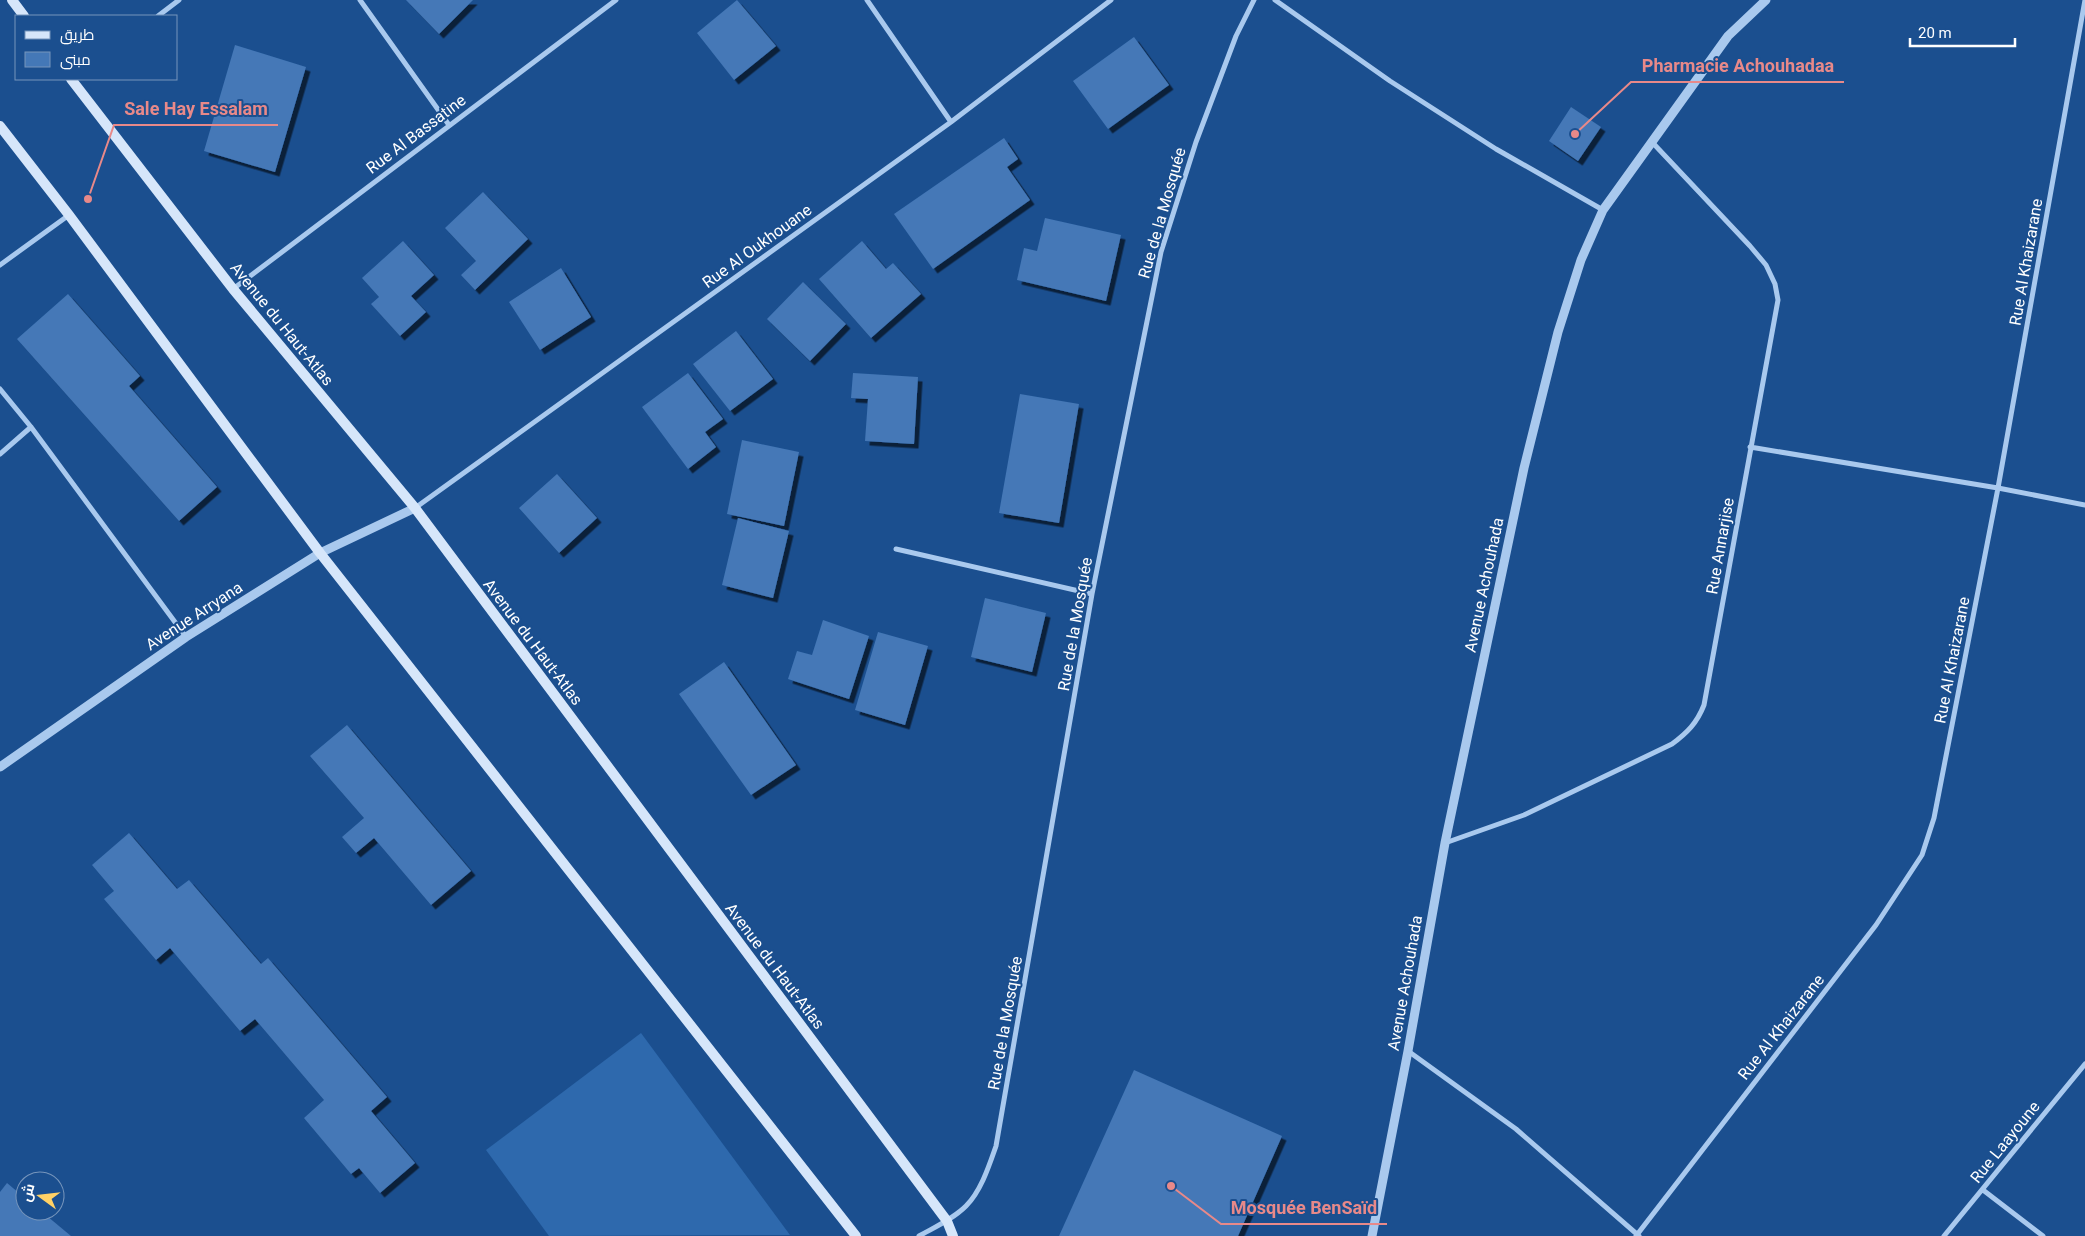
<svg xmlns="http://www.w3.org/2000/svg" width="2085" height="1236" viewBox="0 0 2085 1236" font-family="Roboto,Cairo,sans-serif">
<defs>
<filter id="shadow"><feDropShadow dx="4.5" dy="4.5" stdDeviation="0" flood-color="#0009"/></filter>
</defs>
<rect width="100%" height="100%" fill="#1b4f8f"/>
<path fill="#2e69ad" d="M 641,1033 L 790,1235 L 549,1236 L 486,1150 Z"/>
<path fill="#4478b7" filter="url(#shadow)" d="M 406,0 L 473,0 L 439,34 Z
M 737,0 L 776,46 L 734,80 L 697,33 Z
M 1134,37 L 1169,85 L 1108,129 L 1073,81 Z
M 235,45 L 306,67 L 275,172 L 204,151 Z
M 1571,107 L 1601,127 L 1578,161 L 1549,141 Z
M 1004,138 L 1018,159 L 1007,167 L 1030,200 L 933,269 L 894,214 Z
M 483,192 L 528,239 L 475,290 L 461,275 L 476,261 L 445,228 Z
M 1045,218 L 1121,235 L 1106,301 L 1017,280 L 1024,248 L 1037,251 Z
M 403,241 L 434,275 L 411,296 L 426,312 L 400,336 L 371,304 L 379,297 L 362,278 Z
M 862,241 L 886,269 L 893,263 L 921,294 L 871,338 L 819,279 Z
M 561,268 L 591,317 L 540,350 L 509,302 Z
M 803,282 L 846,324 L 810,361 L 767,319 Z
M 68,294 L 140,376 L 129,386 L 217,487 L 179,521 L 17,339 Z
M 736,331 L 773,379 L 730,411 L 693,364 Z
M 688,373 L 723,419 L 705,432 L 716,447 L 688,469 L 642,407 Z
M 853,373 L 918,377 L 914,444 L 865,441 L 868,399 L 851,398 Z
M 1020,394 L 1079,404 L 1059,523 L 999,513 Z
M 742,440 L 799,452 L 784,526 L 727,514 Z
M 557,474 L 597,518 L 559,553 L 519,508 Z
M 738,518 L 789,531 L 773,598 L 722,585 Z
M 985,598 L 1046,613 L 1032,672 L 971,657 Z
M 823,620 L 869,636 L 849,699 L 788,679 L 797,651 L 812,655 Z
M 878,632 L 928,646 L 905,725 L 855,710 Z
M 724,662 L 796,765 L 751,795 L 679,694 Z
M 347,725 L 471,871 L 431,905 L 374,838 L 356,853 L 342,837 L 364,818 L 310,756 Z
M 129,833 L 177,889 L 189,880 L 261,964 L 268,958 L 387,1097 L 371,1111 L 415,1163 L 380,1193 L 359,1168 L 351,1174 L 304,1118 L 324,1100 L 255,1019 L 240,1031 L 170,948 L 156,960 L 104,899 L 114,891 L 92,865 Z
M 1134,1070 L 1282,1136 L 1238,1236 L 1059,1236 Z
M 7,1183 L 25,1198 L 25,1211 L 41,1211 L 71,1236 L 0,1236 L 0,1192 Z"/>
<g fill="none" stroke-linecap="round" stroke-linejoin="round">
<path stroke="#a9c9ee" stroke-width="5" d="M 360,0 L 449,125
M 867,0 L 951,122
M 1275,0 L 1390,81 L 1496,149 L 1603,210
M 158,16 L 179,0
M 0,265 L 69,215
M 233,289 L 616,0
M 0,389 L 31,427 L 186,637
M 1750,447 L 1998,488 L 2085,505
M 0,454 L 31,427
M 415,508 L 951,122 L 1111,0
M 896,549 L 1092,594
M 1445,843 L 1524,815 L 1672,744 C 1687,733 1697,723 1704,705 L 1778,300 L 1775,284 L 1766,265 L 1750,246 L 1651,141
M 1408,1051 L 1516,1129 L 1639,1236
M 1983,1190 L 2043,1236
M 919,1236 C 935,1227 953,1219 966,1206 C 981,1191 989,1166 996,1146 L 1092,594 L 1161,252 L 1196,142 L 1236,36 L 1254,0
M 1636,1236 L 1876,925 L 1922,855 L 1934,818 L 1998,488 L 2085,0
M 1944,1236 L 2085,1064"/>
<path stroke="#a9c9ee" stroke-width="9" d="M 0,767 L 186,637 L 320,553 L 415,508
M 1372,1236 L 1408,1051 L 1445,843 L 1524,468 L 1558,332 L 1581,260 L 1603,210 L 1728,36 L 1766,0"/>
<path stroke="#d6e6fa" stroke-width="10" d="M 12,0 L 24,16
M 71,79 L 233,289 L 415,508 L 947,1221 L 953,1236
M 0,126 L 69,215 L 320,553 L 856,1236"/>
</g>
<g text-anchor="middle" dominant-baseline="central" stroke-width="4" stroke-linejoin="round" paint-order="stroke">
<g font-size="16" fill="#fff" stroke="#1b4f8f">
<text transform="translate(416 134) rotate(-37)">Rue Al Bassatine</text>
<text transform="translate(1162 213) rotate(-74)">Rue de la Mosquée</text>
<text transform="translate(757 246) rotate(-36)">Rue Al Oukhouane</text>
<text transform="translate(2026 262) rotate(-80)">Rue Al Khaizarane</text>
<text transform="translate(282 324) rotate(51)">Avenue du Haut-Atlas</text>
<text transform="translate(1720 546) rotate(-80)">Rue Annarjise</text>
<text transform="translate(1484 585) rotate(-78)">Avenue Achouhada</text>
<text transform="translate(194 616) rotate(-33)">Avenue Arryana</text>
<text transform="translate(1075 624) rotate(-80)">Rue de la Mosquée</text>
<text transform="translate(533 642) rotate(53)">Avenue du Haut-Atlas</text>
<text transform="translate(1952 660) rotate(-79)">Rue Al Khaizarane</text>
<text transform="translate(775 966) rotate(53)">Avenue du Haut-Atlas</text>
<text transform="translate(1405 983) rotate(-80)">Avenue Achouhada</text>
<text transform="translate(1005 1023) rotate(-80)">Rue de la Mosquée</text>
<text transform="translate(1781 1027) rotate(-52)">Rue Al Khaizarane</text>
<text transform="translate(2005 1142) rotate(-51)">Rue Laayoune</text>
</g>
</g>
<path fill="none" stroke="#e88989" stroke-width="2" d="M1575 134L1631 82H1844M88 199L114 125H278M1171 1186L1221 1224H1387"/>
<g fill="#e88989" stroke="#1b4f8f" stroke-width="2">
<circle cx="1575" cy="134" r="5"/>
<circle cx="88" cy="199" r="5"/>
<circle cx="1171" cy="1186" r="5"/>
</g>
<g font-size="18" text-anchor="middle" font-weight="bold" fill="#e88989" stroke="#1b4f8f" stroke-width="4" stroke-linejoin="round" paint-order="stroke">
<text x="1738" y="72">Pharmacie Achouhadaa</text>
<text x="196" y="115">Sale Hay Essalam</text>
<text x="1304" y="1214">Mosquée BenSaïd</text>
</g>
<rect x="15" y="15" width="162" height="65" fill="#1b4f8f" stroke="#7695bc"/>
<rect x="25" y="31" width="25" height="8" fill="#d6e6fa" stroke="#7695bc"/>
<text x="60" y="40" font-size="15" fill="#ffffff">طريق</text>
<rect x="25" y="52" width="25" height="15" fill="#4478b7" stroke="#7695bc"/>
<text x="60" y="65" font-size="15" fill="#ffffff">مبنى</text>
<g transform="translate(40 1196) rotate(285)"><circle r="24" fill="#1b4f8f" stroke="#7695bc"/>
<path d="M0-4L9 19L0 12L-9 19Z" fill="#ffd166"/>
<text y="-8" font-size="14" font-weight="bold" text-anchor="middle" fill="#ffffff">ش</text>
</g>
<path d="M1910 38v8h105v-8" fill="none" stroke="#ffffff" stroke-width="2.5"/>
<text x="1918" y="38" font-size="15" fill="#ffffff" stroke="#1b4f8f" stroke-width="4" paint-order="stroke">20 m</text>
</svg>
